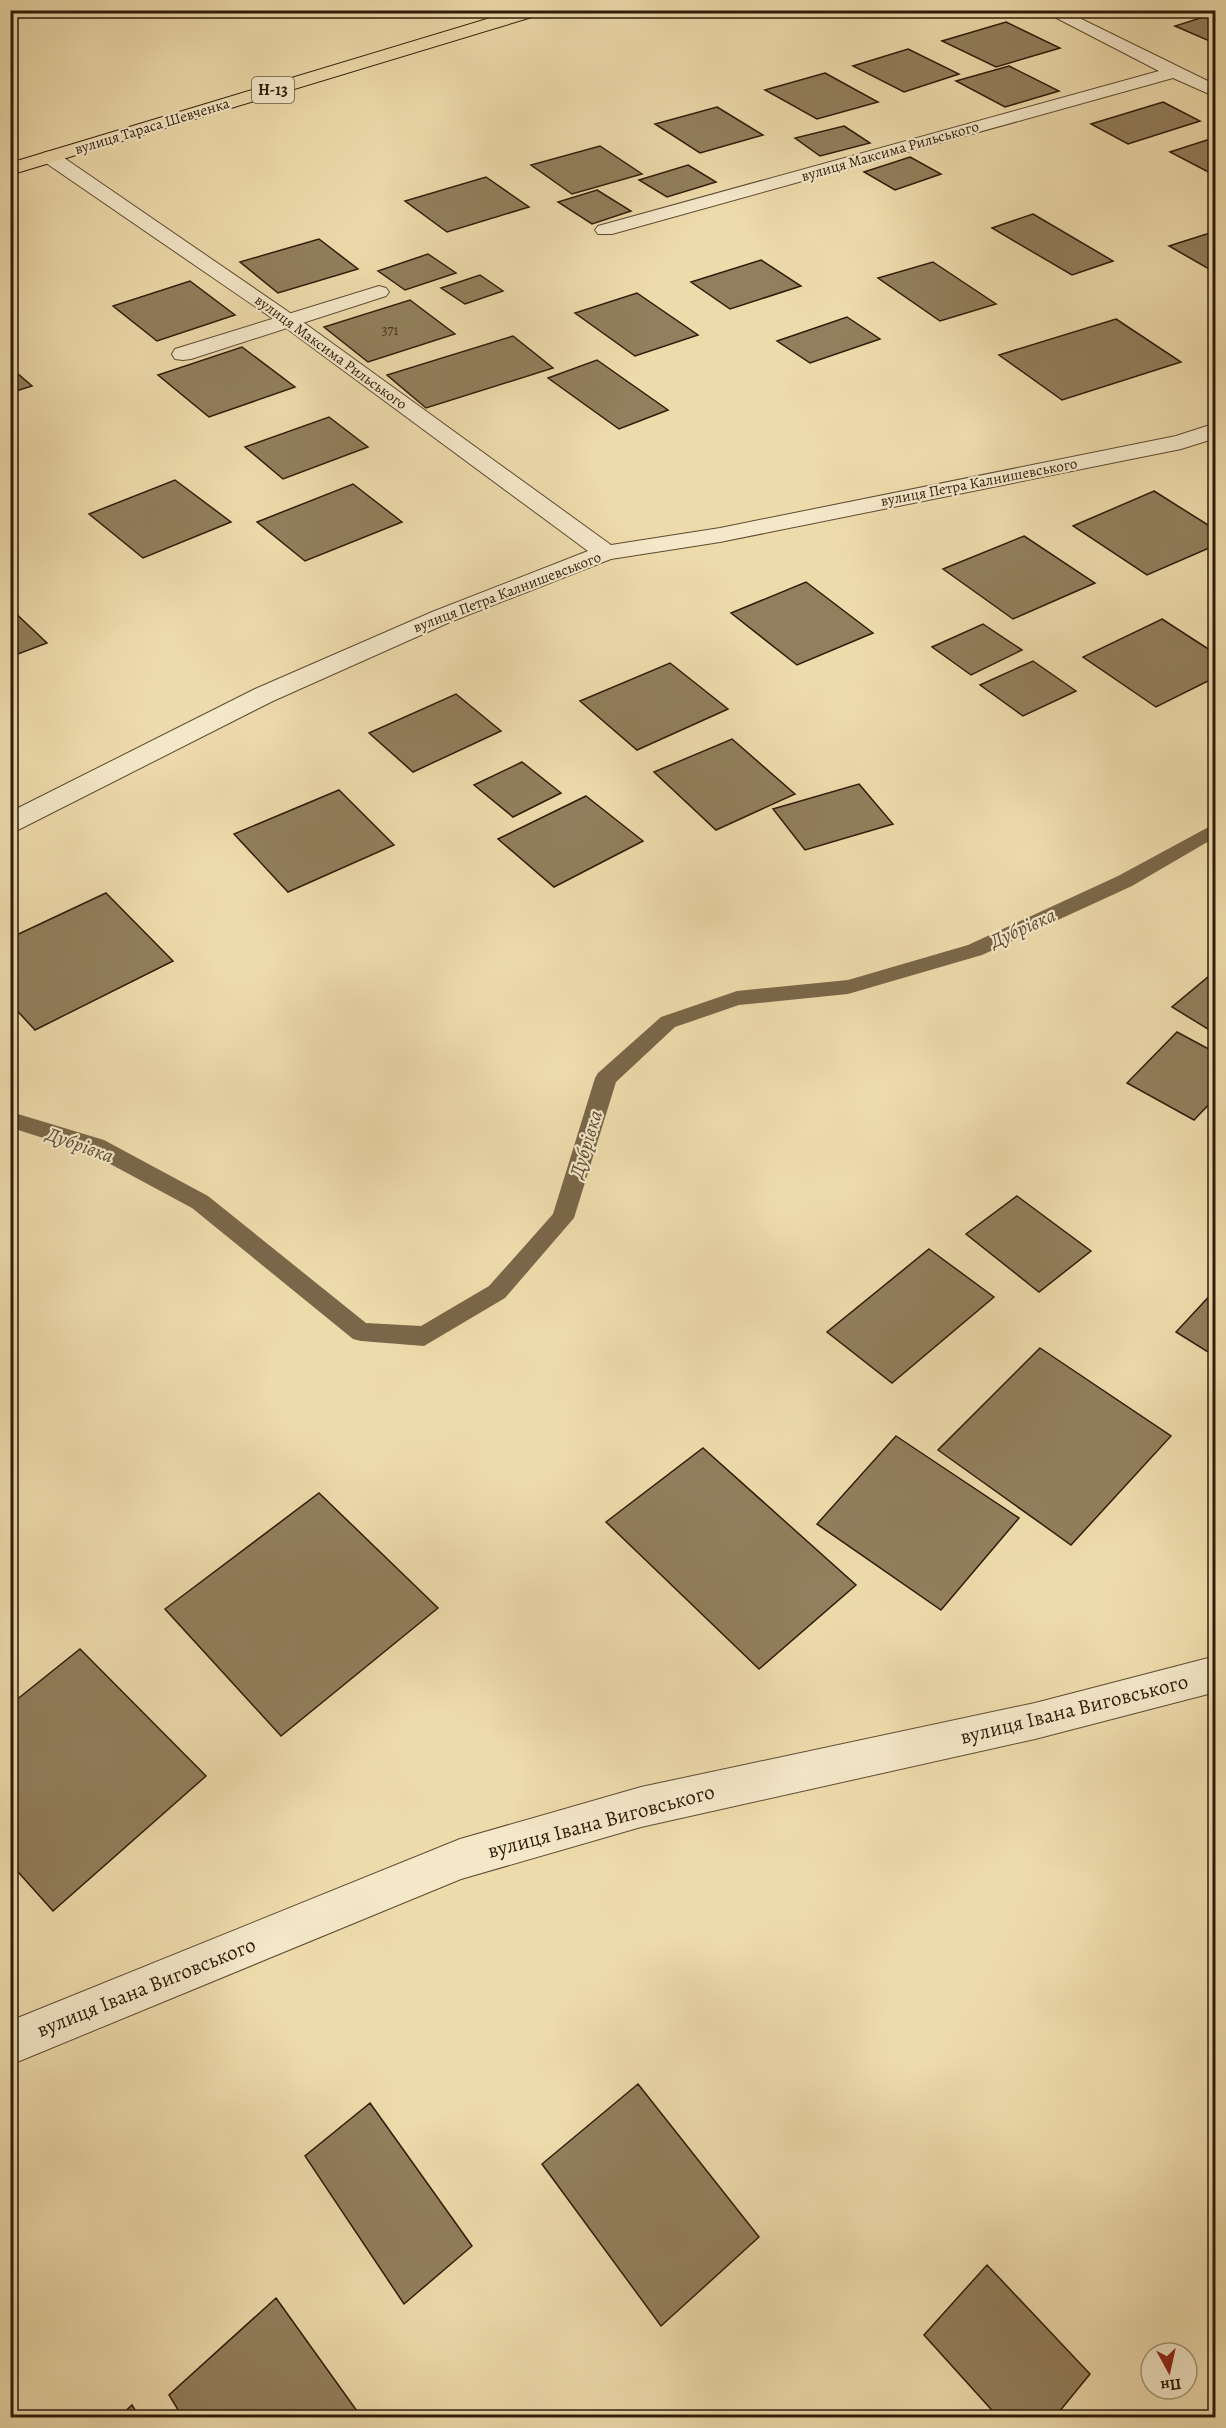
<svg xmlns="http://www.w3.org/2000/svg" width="1226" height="2428" viewBox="0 0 1226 2428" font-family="Alegreya,serif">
<rect width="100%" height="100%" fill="#eedbac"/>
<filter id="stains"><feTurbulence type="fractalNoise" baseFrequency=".00333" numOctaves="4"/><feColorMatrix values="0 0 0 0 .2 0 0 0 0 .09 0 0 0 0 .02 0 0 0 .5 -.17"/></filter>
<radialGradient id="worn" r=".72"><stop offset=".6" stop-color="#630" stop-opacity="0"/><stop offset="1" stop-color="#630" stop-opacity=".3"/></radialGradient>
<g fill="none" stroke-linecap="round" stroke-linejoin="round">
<path fill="#7a6749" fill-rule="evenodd" d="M 1216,823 L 1216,837 L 1132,886 L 982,955 L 848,994 L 739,1005 L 675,1027 L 616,1082 L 574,1218 L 505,1298 L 424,1346 L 361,1341 L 353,1339 L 192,1208 L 88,1152 L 18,1130 L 10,1130 L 10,1114 L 18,1114 L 104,1140 L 208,1196 L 366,1323 L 421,1326 L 489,1286 L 553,1214 L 595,1078 L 598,1073 L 661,1017 L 737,991 L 848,980 L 968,945 L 1118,876 Z"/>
</g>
<path fill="#927f5d" stroke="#2e1b08" stroke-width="1.5" d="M 1216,13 L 1214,43 L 1175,26 Z
M 1006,22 L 1060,48 L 996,67 L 942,41 Z
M 908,49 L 959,74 L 904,92 L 853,66 Z
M 1009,66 L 1059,91 L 1005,107 L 956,81 Z
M 825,73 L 878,102 L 817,119 L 765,90 Z
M 1163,102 L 1200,121 L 1128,144 L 1091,124 Z
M 717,107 L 763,135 L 700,153 L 655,124 Z
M 844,126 L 870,143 L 820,156 L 795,138 Z
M 1207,140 L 1216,144 L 1216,176 L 1170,152 Z
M 600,146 L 642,174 L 572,194 L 531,165 Z
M 910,157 L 941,174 L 895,190 L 864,172 Z
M 688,165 L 716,182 L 667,197 L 639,180 Z
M 486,177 L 529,207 L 447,232 L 405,201 Z
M 597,190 L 631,211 L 592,224 L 558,202 Z
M 1033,214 L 1113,261 L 1072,275 L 992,228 Z
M 1216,231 L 1216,273 L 1169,246 Z
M 319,239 L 358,269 L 278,293 L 240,262 Z
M 428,254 L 456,273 L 405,290 L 378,271 Z
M 761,260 L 801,286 L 730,309 L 691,282 Z
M 933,262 L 996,304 L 940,321 L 878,278 Z
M 480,275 L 503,291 L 465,304 L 441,288 Z
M 190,281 L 235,315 L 157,341 L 113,306 Z
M 637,293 L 698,335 L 635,356 L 575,313 Z
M 410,300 L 455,334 L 368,362 L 324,327 Z
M 847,317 L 880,339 L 810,363 L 777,341 Z
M 1116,319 L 1181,362 L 1062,400 L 999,355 Z
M 513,336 L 553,368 L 426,408 L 387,375 Z
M 242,347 L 295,387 L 209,417 L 158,375 Z
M 597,360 L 668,410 L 619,429 L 548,378 Z
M 10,367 L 32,386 L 10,393 Z
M 329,417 L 368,447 L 283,479 L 245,447 Z
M 175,480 L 231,522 L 143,558 L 89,514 Z
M 353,484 L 402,522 L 305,561 L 257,522 Z
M 1154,491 L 1216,530 L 1216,545 L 1147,575 L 1073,526 Z
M 1024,536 L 1095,583 L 1013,619 L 943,569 Z
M 806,582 L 873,633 L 797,665 L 731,613 Z
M 10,608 L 47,643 L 10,657 Z
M 1162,619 L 1216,654 L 1216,677 L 1156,707 L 1083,657 Z
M 983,624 L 1022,650 L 971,675 L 932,647 Z
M 1033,661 L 1076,691 L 1023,716 L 980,685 Z
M 670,663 L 728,709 L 637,750 L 580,701 Z
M 456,694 L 501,731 L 413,772 L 369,733 Z
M 732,739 L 795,794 L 716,830 L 654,772 Z
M 522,762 L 561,793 L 513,817 L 474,785 Z
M 859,784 L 893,824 L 805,850 L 773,809 Z
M 339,790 L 394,845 L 288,892 L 234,834 Z
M 586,796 L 643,841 L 554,887 L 498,839 Z
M 106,893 L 173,961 L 35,1030 L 10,1003 L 10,938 Z
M 1214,972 L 1216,973 L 1216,1034 L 1172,1007 Z
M 1177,1032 L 1216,1053 L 1216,1097 L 1194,1120 L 1127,1083 Z
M 1017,1196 L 1091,1251 L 1039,1292 L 966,1234 Z
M 929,1249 L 994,1297 L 892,1383 L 827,1332 Z
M 1216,1289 L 1216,1357 L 1176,1332 Z
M 1040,1348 L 1171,1436 L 1071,1545 L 938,1450 Z
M 896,1436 L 1019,1518 L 941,1610 L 817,1524 Z
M 703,1448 L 856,1585 L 759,1669 L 606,1522 Z
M 319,1493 L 438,1608 L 281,1736 L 165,1609 Z
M 80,1649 L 206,1776 L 53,1911 L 10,1863 L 10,1705 Z
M 638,2084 L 759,2237 L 661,2326 L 542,2164 Z
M 370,2103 L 472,2246 L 404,2304 L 305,2156 Z
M 987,2265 L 1090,2374 L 1054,2418 L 999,2418 L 924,2335 Z
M 276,2298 L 362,2418 L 183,2418 L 169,2395 Z
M 132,2405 L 140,2418 L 118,2418 Z"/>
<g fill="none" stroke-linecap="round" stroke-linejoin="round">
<defs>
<path id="lane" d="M 379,286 L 386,288 L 389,292 L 386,296 L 191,359 L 183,360 L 175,359 L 172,354 L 175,349 Z"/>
<path id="street" d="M 1041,10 L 1063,10 L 1216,85 L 1216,97 L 1173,78 L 612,234 L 598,234 L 595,230 L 598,226 L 1159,71 Z
M 50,151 L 57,153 L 296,317 L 611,545 L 720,528 L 1176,436 L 1216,423 L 1216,438 L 1181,449 L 720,542 L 611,559 L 450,622 L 273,701 L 20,829 L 10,832 L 10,812 L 255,689 L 432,612 L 588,551 L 282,325 L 43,161 L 41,157 L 43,153 Z
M 1216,1656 L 1216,1692 L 1035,1739 L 641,1827 L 461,1879 L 10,2065 L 10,2021 L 460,1839 L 641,1787 L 1035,1703 Z"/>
<path id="primary" d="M 517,10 L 544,10 L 542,14 L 10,175 L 10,163 Z"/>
</defs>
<use href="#lane" stroke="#5e4b31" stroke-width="2"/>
<use href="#street" stroke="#5e4b31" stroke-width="2"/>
<use href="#primary" stroke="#2e1b08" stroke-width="2"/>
<use href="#lane" fill="#f4e8c9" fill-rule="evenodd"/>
<use href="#street" fill="#f4e8c9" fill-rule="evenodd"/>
<use href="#primary" fill="#eedbac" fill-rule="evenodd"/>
</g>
<g text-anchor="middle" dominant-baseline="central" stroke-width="4.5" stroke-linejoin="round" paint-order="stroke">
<g font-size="14" fill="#47341d">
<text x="390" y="330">371</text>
</g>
<g font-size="15" fill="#2e1b08" stroke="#f4e8c9">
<text transform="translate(152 126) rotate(-17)">вулиця Тараса Шевченка</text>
<text transform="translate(890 151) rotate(-16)">вулиця Максима Рильського</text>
<text transform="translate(331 352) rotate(36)">вулиця Максима Рильського</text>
<text transform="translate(979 482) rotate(-11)">вулиця Петра Калнишевського</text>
<text transform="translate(507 592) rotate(-21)">вулиця Петра Калнишевського</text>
</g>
<rect fill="#f4e8c9" stroke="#695842" stroke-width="1.5" x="252" y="77" width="42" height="26" rx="4.5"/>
<g font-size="16" font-weight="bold" fill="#2e1b08">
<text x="273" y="90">Н-13</text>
</g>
<g font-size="20" font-style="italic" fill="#614e33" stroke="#f4e8c9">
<text transform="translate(1023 928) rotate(-24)">Дубрівка</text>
<text transform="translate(586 1144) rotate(-73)">Дубрівка</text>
<text transform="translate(80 1145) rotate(20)">Дубрівка</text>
</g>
<g font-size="21" fill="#2e1b08" stroke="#f4e8c9">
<text transform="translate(1074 1709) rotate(-14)">вулиця Івана Виговського</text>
<text transform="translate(601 1821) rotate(-15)">вулиця Івана Виговського</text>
<text transform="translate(146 1987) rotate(-22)">вулиця Івана Виговського</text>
</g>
</g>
<rect width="1226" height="2428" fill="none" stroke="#eedbac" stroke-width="36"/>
<rect x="12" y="12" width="1202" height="2404" fill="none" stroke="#2e1b08" stroke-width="3"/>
<rect x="18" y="18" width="1190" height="2392" fill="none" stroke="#2e1b08" stroke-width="1.5"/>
<g transform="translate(1169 2371) rotate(172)"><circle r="28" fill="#f4e8c9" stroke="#a5967c" stroke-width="1.5"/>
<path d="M0-4.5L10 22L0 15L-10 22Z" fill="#8f2418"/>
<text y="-9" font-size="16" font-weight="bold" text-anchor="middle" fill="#2e1b08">Пн</text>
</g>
<rect width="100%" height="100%" filter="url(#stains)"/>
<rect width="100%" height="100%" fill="url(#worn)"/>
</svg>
